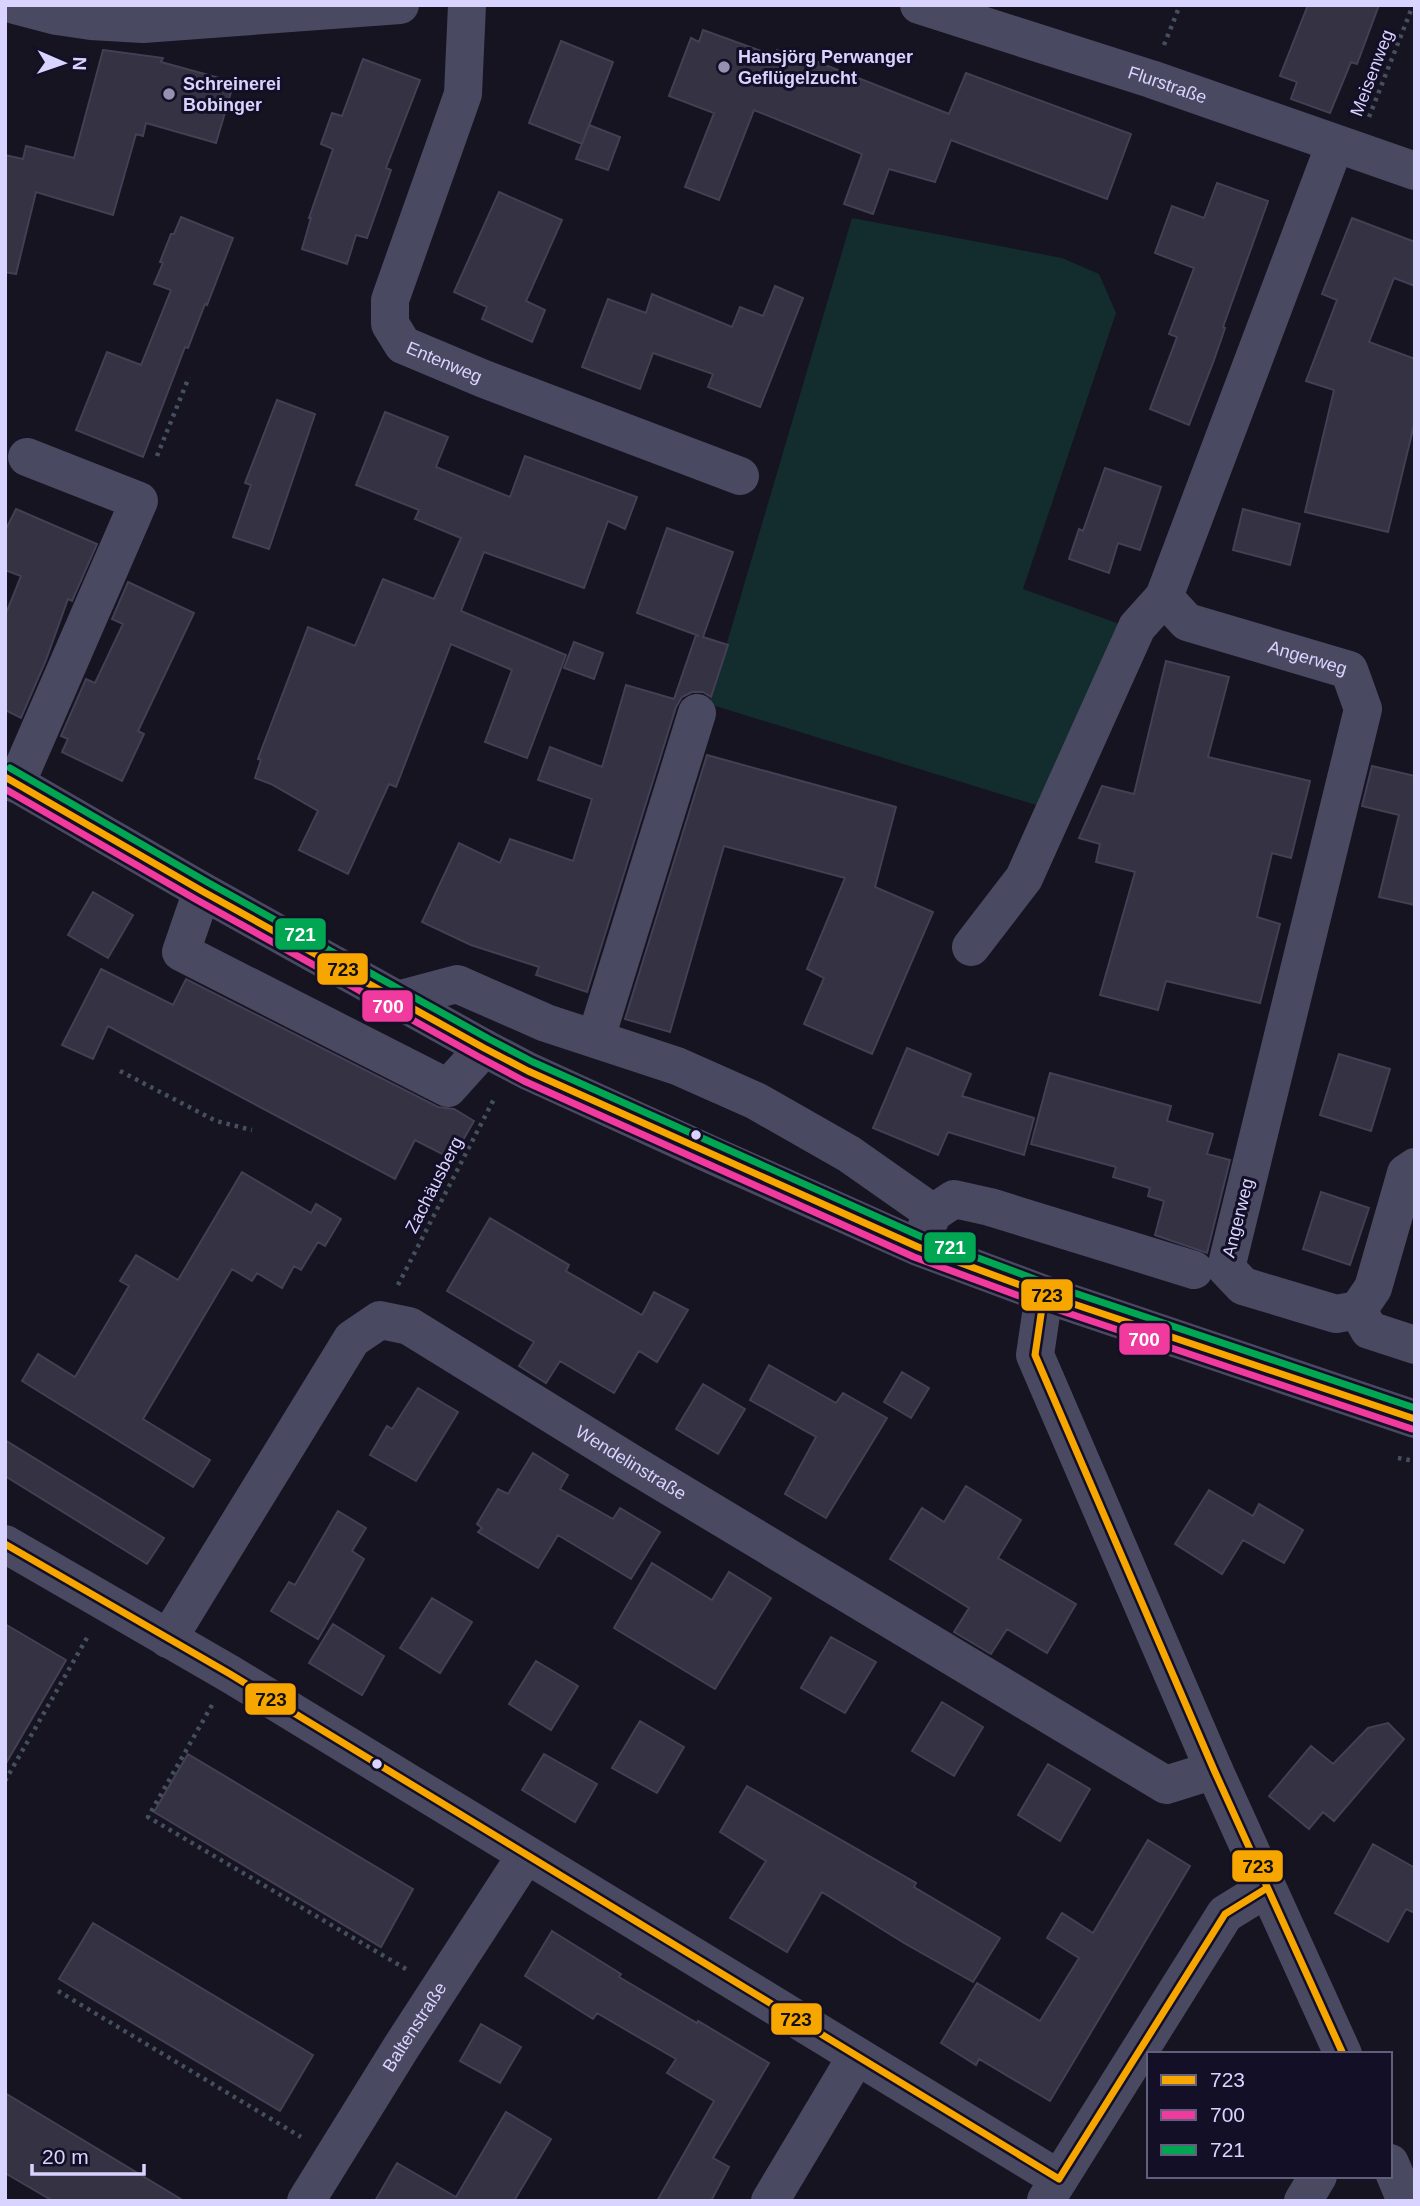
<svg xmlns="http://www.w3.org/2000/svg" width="1420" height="2206" viewBox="0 0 1420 2206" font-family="Arial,sans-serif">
<rect width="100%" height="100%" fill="#161421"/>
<path fill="#132c2d" d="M 852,218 L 1062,258 L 1099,274 L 1116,313 L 1023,589 L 1125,626 L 1036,805 L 709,704 Z"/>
<path fill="#343243" stroke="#433f54" stroke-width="2" d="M 1308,5 L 1379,5 L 1357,64 L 1351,62 L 1330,113 L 1291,99 L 1297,82 L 1280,76 Z
M 703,30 L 775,56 L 777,50 L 807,62 L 808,58 L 949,114 L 966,73 L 1131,134 L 1107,199 L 951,140 L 935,182 L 889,169 L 873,214 L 844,204 L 862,154 L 754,110 L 719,200 L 685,187 L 714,113 L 669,96 L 691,38 L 699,42 Z
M 561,41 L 613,62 L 582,144 L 529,123 Z
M 103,50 L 163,58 L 161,62 L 234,82 L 216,143 L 146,123 L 143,136 L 136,134 L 113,215 L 36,192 L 16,274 L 5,272 L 5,155 L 23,159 L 26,146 L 74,158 Z
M 363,59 L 420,80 L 386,168 L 391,170 L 367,238 L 356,235 L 347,264 L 302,249 L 311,218 L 309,218 L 333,149 L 321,144 L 332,113 L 342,116 Z
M 589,125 L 620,137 L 608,170 L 576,159 Z
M 1217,183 L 1268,201 L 1223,327 L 1225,328 L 1214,360 L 1189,425 L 1150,409 L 1177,337 L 1169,334 L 1194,268 L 1155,253 L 1172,206 L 1204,218 Z
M 499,192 L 562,220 L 526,301 L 545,310 L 532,342 L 482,319 L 487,307 L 454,292 Z
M 181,217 L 233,238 L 207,305 L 205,304 L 188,348 L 185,347 L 143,457 L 76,430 L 107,352 L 141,365 L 171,290 L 154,284 L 163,263 L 160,262 L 171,234 L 174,234 Z
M 1352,218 L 1415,242 L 1415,286 L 1394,278 L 1369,342 L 1415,359 L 1415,421 L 1388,532 L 1305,512 L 1334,390 L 1306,381 L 1337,300 L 1322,294 Z
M 775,286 L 803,298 L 760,407 L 708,387 L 713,374 L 653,353 L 640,389 L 582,367 L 608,299 L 646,313 L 652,294 L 732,327 L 740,307 L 763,316 Z
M 277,400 L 315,414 L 269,549 L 233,537 L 251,485 L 245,483 Z
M 385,412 L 448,437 L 436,467 L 510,497 L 525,456 L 637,497 L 625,529 L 608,521 L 584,588 L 484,552 L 461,611 L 566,655 L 527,758 L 485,742 L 512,670 L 451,644 L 396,787 L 389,784 L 348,874 L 299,850 L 318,811 L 271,784 L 255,778 L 261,760 L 258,759 L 308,627 L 355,646 L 383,579 L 434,599 L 461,538 L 415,519 L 419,510 L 356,485 Z
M 1105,468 L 1161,487 L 1140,550 L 1118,543 L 1109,573 L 1069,559 L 1079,529 L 1083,531 Z
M 16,509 L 97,544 L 72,601 L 68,599 L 46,660 L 21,718 L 5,710 L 5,616 L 21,576 L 5,570 L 5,531 Z
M 1243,509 L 1300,524 L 1290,565 L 1233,550 Z
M 667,528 L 733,552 L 703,637 L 728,645 L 711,697 L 703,692 L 692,692 L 682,697 L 676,707 L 587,992 L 536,975 L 539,967 L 471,945 L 422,922 L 459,843 L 500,863 L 510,839 L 573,861 L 592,799 L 538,780 L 550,747 L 602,767 L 626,685 L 674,699 L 696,635 L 699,636 L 637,613 Z
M 128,582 L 194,613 L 138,731 L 144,734 L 122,781 L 62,752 L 68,739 L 61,736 L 86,679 L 95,683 L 123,624 L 112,619 Z
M 574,642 L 603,653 L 594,679 L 564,668 Z
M 1166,661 L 1229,677 L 1208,757 L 1310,781 L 1291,858 L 1272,853 L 1257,917 L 1280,924 L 1260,1003 L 1166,981 L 1158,1010 L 1100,995 L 1135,872 L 1096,862 L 1100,844 L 1079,838 L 1102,786 L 1134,794 Z
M 707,755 L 896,807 L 875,887 L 933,912 L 872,1054 L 804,1024 L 824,978 L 807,969 L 845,878 L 724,846 L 670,1032 L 625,1019 Z
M 1372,766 L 1415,776 L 1415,905 L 1379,897 L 1399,815 L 1362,806 Z
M 93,892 L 133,915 L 108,958 L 68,935 Z
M 101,969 L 173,1005 L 186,979 L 438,1107 L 454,1109 L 474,1121 L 452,1159 L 415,1140 L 395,1179 L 108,1026 L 93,1059 L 62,1045 Z
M 907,1048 L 971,1074 L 962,1096 L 1034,1118 L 1024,1155 L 948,1132 L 938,1155 L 873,1128 Z
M 1339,1054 L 1390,1069 L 1371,1131 L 1320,1115 Z
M 1050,1073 L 1171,1106 L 1167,1121 L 1213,1134 L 1207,1154 L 1230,1160 L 1207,1253 L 1155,1235 L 1164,1201 L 1148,1196 L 1150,1188 L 1113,1177 L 1116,1167 L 1031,1144 Z
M 242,1172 L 311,1213 L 316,1204 L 341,1219 L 325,1246 L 318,1242 L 301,1270 L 294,1266 L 282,1288 L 257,1273 L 252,1281 L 232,1269 L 143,1419 L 210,1460 L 193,1487 L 22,1381 L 38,1354 L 75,1377 L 129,1286 L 120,1281 L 136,1255 L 178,1280 Z
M 1321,1192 L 1369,1208 L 1350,1265 L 1303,1249 Z
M 490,1218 L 569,1265 L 566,1271 L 642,1315 L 654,1292 L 688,1310 L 657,1362 L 639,1351 L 614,1393 L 560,1361 L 546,1383 L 519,1366 L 534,1342 L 447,1291 Z
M 769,1365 L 836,1403 L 843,1393 L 887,1418 L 826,1518 L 785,1494 L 816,1437 L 750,1400 Z
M 902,1372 L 929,1388 L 911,1418 L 884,1402 Z
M 703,1384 L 745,1409 L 718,1454 L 676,1429 Z
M 418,1388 L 458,1412 L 416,1481 L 370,1455 L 387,1426 L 392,1429 Z
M 5,1440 L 164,1538 L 147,1564 L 5,1476 Z
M 533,1453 L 568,1475 L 560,1489 L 613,1519 L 620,1508 L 660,1532 L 631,1579 L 558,1535 L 538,1568 L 478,1532 L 482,1528 L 477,1524 L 498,1489 L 508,1494 Z
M 966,1486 L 1021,1520 L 998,1558 L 1076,1604 L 1047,1653 L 1007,1629 L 991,1654 L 954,1632 L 969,1608 L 890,1559 L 922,1508 L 944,1522 Z
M 1209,1490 L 1253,1516 L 1259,1504 L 1303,1530 L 1284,1563 L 1243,1540 L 1222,1574 L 1175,1544 Z
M 338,1511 L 366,1528 L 352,1551 L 364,1559 L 318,1639 L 271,1611 L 289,1582 L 295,1585 Z
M 652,1563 L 712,1600 L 729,1572 L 771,1598 L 715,1689 L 614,1628 Z
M 432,1598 L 472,1622 L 440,1673 L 400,1648 Z
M 5,1624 L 66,1660 L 5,1765 Z
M 333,1624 L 384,1656 L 362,1695 L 309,1663 Z
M 831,1637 L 876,1662 L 845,1713 L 801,1688 Z
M 536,1661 L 578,1686 L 551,1730 L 509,1704 Z
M 942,1702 L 983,1727 L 954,1776 L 912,1751 Z
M 640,1721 L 684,1747 L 657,1793 L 612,1768 Z
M 1388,1723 L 1404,1739 L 1334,1821 L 1323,1812 L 1309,1829 L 1269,1796 L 1311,1746 L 1333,1764 L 1368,1728 Z
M 188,1754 L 413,1889 L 381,1947 L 154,1812 Z
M 544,1754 L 597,1784 L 575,1822 L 522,1790 Z
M 1048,1764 L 1090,1789 L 1060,1841 L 1018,1815 Z
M 747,1786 L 916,1883 L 914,1887 L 1000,1938 L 973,1982 L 904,1943 L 822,1892 L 787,1952 L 730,1918 L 766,1861 L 720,1832 Z
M 1148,1840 L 1190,1866 L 1050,2101 L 979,2059 L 976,2065 L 941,2043 L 977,1983 L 1040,2021 L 1079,1958 L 1047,1938 L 1062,1913 L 1093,1933 Z
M 1373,1844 L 1415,1868 L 1415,1913 L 1406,1909 L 1388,1942 L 1335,1913 Z
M 93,1923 L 313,2055 L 280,2111 L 59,1979 Z
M 552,1931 L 621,1974 L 619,1977 L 697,2023 L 698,2021 L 769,2063 L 713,2158 L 729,2167 L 711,2201 L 657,2201 L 714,2101 L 667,2073 L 676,2059 L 597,2013 L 593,2019 L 525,1976 Z
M 481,2024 L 521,2047 L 500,2083 L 460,2061 Z
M 5,2093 L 68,2131 L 184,2201 L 53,2201 L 5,2173 Z
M 506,2112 L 551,2139 L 514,2201 L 375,2201 L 397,2163 L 456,2197 Z"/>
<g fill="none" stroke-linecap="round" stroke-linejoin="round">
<path stroke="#44505f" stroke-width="4.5" stroke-dasharray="3.5 5" stroke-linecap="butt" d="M 1164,45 L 1180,5
M 1369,117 L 1413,5
M 157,456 L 189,377
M 120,1071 L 216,1121 L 252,1130
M 398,1285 L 495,1097
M 1398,1458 L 1415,1461
M 212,1705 L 148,1817 L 406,1969
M 5,1781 L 88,1636
M 58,1991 L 301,2137"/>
<g stroke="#4a4962" stroke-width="38">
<path d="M 15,5 L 57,16 L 91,21 L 143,24 L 400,5"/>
<path id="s1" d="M 467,5 L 463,94 L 390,300 L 390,324 L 403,345 L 484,379 L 740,476"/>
<path id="s2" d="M 919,5 L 1151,79 L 1415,171"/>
<path id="s3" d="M 1335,144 L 1164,597 L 1187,622 L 1349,670 L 1363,709 L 1226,1268 L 1243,1286 L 1336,1314 L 1358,1310 L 1373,1288 L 1406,1173 L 1415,1167"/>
<path d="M 5,777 L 202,891 L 484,1048 L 528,1071 L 714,1156 L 918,1247 L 1044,1294 L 1415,1419"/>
<path d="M 16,784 L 139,501 L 27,457"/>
<path d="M 202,891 L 181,952 L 448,1088 L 484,1048"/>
<path d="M 971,947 L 1024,878 L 1137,627 L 1164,597"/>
<path d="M 397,1000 L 457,984 L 546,1023 L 677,1066 L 756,1101 L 849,1154 L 933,1213"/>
<path d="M 596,1038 L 697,713"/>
<path d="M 923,1235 L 933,1213 L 954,1199 L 990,1207 L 1194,1270"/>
<path d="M 1044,1294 L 1035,1355 L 1214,1770 L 1343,2054"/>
<path d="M 1358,1310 L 1369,1330 L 1415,1345"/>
<path d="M 5,1544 L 230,1674 L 1059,2179"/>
<path id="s4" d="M 168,1639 L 352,1339 L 380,1320 L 409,1326 L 634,1465 L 1166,1785 L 1214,1770"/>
<path d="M 1390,2163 L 1406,2201"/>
<path d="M 1046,2200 L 1225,1914 L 1267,1888"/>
<path id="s5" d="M 306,2201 L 402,2046 L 526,1855"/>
<path d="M 770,2201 L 856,2057"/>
<path d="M 1303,2201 L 1318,2176"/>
</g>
<defs>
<path id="bus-1" d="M 5,777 L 202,891 L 484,1048 L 528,1071 L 918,1247 L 1044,1294 L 1415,1419
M 1044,1294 L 1035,1355 L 1214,1770 L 1343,2054
M 5,1544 L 230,1674 L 1059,2179
M 1059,2179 L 1225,1914 L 1267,1888"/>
<path id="bus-2" d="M 5,789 L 197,900 L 479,1057 L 524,1081 L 914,1257 L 1041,1304 L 1412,1429"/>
<path id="bus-3" d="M 10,768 L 207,882 L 489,1039 L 533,1062 L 922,1237 L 1048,1284 L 1415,1408"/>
</defs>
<use href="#bus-1" stroke="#130f26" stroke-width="12"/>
<use href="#bus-2" stroke="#130f26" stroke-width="12"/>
<use href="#bus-3" stroke="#130f26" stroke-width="12"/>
<use href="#bus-1" stroke="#f7a600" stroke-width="7"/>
<use href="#bus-2" stroke="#f13a9d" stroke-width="7"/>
<use href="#bus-3" stroke="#00a651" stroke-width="7"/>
</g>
<g fill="#9591b1" stroke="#130f26" stroke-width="2.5">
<circle cx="724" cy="67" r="7"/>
<circle cx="169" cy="94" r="7"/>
</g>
<g fill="#d9d4ff" stroke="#130f26" stroke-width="2.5">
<circle cx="696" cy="1135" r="6"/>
<circle cx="377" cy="1764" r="6"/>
</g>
<g text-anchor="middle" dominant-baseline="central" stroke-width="6" stroke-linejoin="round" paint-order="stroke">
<g font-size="18" font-weight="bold" fill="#d9d4ff" stroke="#130f26" text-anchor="start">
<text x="738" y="57">Hansjörg Perwanger<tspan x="738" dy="21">Geflügelzucht</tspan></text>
<text x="183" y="84">Schreinerei<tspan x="183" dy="21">Bobinger</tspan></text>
</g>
<g font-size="18" fill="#d9d4ff" stroke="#130f26">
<text transform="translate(1372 73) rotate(-69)">Meisenweg</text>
<text stroke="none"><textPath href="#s2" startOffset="261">Flurstraße</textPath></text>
<text stroke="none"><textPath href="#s1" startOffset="401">Entenweg</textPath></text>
<text stroke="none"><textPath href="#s3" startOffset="644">Angerweg</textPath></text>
<text transform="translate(434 1185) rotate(-63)">Zachäusberg</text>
<text transform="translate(1238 1218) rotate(-76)">Angerweg</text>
<text stroke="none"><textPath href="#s4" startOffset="676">Wendelinstraße</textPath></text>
<text stroke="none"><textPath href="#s5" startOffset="205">Baltenstraße</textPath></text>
</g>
</g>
<g stroke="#130f26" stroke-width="2.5">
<rect x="274" y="917" width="53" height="34" rx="7" fill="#00a651"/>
<rect x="316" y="952" width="53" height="34" rx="7" fill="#f7a600"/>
<rect x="361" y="989" width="53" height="34" rx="7" fill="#f13a9d"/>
<rect x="923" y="1231" width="54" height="33" rx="7" fill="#00a651"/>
<rect x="1020" y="1278" width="54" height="34" rx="7" fill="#f7a600"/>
<rect x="1118" y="1322" width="53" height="34" rx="7" fill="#f13a9d"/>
<rect x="244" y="1682" width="53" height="34" rx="7" fill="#f7a600"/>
<rect x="1231" y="1849" width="53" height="34" rx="7" fill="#f7a600"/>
<rect x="770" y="2002" width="53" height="34" rx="7" fill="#f7a600"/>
</g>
<g font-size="19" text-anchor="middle" font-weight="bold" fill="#fff">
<text x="300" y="941">721</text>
<text x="388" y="1013">700</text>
<text x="950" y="1254">721</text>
<text x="1144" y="1346">700</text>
</g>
<g font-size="19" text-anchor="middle" font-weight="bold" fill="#111">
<text x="343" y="976">723</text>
<text x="1047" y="1302">723</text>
<text x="271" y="1706">723</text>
<text x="1258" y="1873">723</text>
<text x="796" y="2026">723</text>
</g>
<rect width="1420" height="2206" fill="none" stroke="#d9d4ff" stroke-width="14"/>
<rect x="1147" y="2052" width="245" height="126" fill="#130f26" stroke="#625e7d" stroke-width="2"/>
<rect x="1161" y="2075" width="35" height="10" fill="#f7a600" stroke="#625e7d" stroke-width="2"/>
<text x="1210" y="2087" font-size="21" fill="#d9d4ff">723</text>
<rect x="1161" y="2110" width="35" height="10" fill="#f13a9d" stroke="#625e7d" stroke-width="2"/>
<text x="1210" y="2122" font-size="21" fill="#d9d4ff">700</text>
<rect x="1161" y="2145" width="35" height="10" fill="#00a651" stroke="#625e7d" stroke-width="2"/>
<text x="1210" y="2157" font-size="21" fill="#d9d4ff">721</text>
<g transform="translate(63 63) rotate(92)" stroke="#130f26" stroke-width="5" paint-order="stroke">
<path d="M0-5L12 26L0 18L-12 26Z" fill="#d9d4ff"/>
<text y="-10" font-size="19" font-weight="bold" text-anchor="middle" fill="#d9d4ff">N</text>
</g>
<path d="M32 2164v10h112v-10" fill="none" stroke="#d9d4ff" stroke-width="3.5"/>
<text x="42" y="2164" font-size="21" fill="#d9d4ff" stroke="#130f26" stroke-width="5" paint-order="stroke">20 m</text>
</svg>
